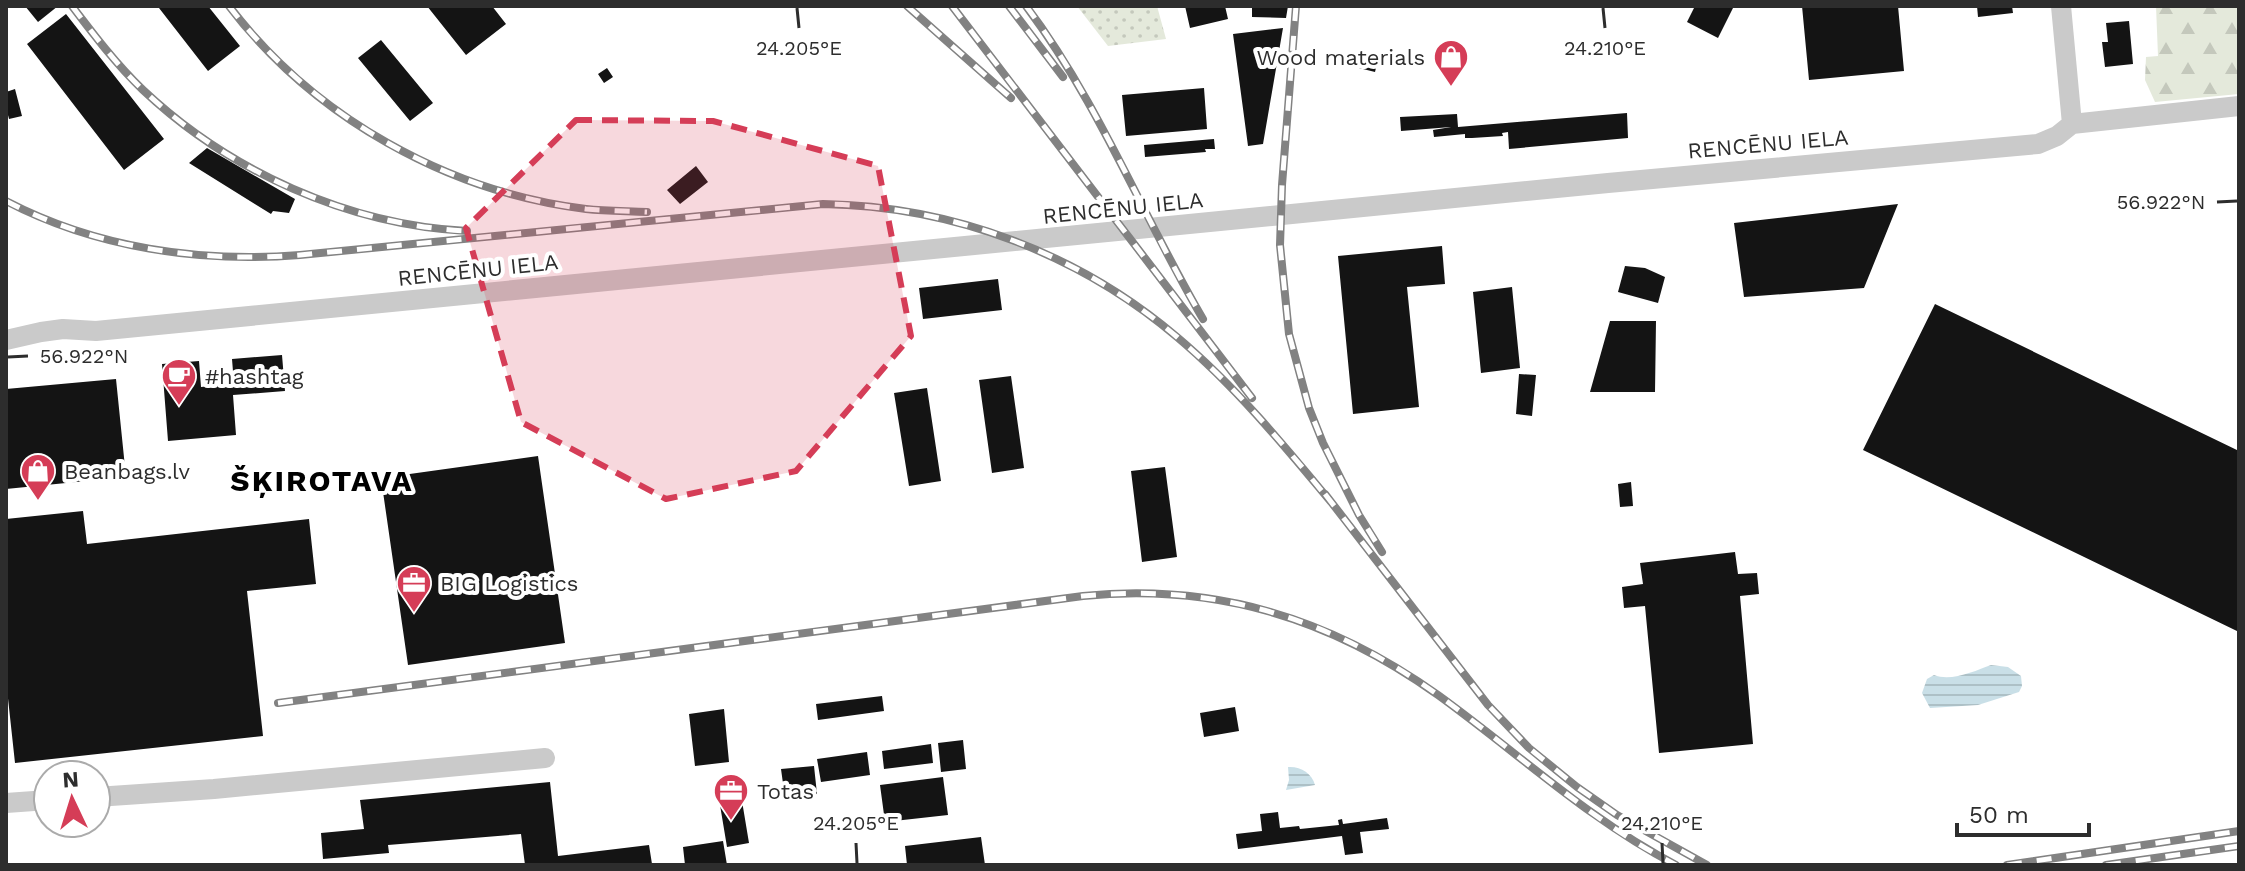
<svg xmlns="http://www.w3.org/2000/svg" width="2245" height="871" viewBox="0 0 2245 871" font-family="'Work Sans',sans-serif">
<defs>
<pattern id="grass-dots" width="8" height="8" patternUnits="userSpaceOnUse" patternTransform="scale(2)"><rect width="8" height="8" fill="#e4e9db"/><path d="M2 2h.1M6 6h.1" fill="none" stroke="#c4c8bc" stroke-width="1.8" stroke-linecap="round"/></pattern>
<pattern id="forest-firs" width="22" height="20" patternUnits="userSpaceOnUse" patternTransform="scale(2)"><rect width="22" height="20" fill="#e4e9db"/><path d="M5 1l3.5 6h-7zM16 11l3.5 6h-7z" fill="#c4c8bc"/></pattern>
<pattern id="water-rules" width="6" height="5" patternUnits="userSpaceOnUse" patternTransform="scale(2)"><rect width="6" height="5" fill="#c9dfe7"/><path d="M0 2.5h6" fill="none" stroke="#adc0c6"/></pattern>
</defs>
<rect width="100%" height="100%" fill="#fff"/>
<path fill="url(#grass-dots)" d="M 1077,6 L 1157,6 L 1166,39 L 1108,46 Z"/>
<path fill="url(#forest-firs)" d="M 2156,6 L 2239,6 L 2239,94 L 2155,102 L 2145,80 L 2146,57 L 2158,56 Z"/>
<path fill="url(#water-rules)" d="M 1991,665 L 2008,667 L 2021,676 L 2022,686 L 2019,692 L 1978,705 L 1930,708 L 1922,693 L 1927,679 L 1934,675 C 1951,682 1975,671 1991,665 Z
M 1288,767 C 1300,766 1312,773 1315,785 L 1286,790 L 1289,780 Z"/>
<path fill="#141414" d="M 25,6 L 58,6 L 38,22 Z
M 162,6 L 208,6 L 240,46 L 208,71 L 159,8 Z
M 427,6 L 492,6 L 506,24 L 466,55 Z
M 1185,6 L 1225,6 L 1228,19 L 1190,28 Z
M 1252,6 L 1288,6 L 1286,18 L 1252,17 Z
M 1695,6 L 1734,6 L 1718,38 L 1687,22 Z
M 1802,6 L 1898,6 L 1904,71 L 1809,80 Z
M 1977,6 L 2012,6 L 2013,13 L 1978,17 Z
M 66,14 L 164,139 L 124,170 L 27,44 Z
M 2129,21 L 2133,64 L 2105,67 L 2102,42 L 2108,42 L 2106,23 Z
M 1283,28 L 1263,144 L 1248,146 L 1233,34 Z
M 381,40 L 433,103 L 410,121 L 358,58 Z
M 1363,51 L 1379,55 L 1375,72 L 1359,68 Z
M 607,68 L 613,77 L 604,83 L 598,74 Z
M 1204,88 L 1207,129 L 1126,136 L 1122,95 Z
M 15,89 L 22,116 L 9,119 L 6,107 L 6,92 Z
M 1627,113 L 1628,138 L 1509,149 L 1508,132 L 1502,133 L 1503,136 L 1472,138 L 1465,138 L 1465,134 L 1434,137 L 1433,130 L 1451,127 L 1401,131 L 1400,117 L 1457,114 L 1458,127 Z
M 1214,139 L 1215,149 L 1205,149 L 1206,152 L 1145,157 L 1144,145 Z
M 207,148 L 295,199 L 289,213 L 273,211 L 271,214 L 189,163 Z
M 696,166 L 708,182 L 680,204 L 667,190 Z
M 1898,204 L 1864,288 L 1744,297 L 1734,223 Z
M 1442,246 L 1445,284 L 1407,287 L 1419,407 L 1353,414 L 1338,256 Z
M 1625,266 L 1645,268 L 1665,277 L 1658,303 L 1618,292 Z
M 998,279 L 1002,310 L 923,319 L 919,288 Z
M 1512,287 L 1520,368 L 1481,373 L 1473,292 Z
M 1935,304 L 2239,451 L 2239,632 L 1863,450 Z
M 1610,321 L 1656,321 L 1655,392 L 1590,392 Z
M 282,355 L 285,391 L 233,395 L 236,435 L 168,441 L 162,364 L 199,361 L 201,387 L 234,384 L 232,359 Z
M 1519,374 L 1536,375 L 1532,416 L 1516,414 Z
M 1011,376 L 1024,468 L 992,473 L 979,380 Z
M 116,379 L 126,477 L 6,489 L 6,389 Z
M 927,388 L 941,481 L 909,486 L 894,393 Z
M 538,456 L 565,643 L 408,665 L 381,478 Z
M 1165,467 L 1177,557 L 1142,562 L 1131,471 Z
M 1631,482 L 1633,506 L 1620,507 L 1618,484 Z
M 83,511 L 87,544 L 309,519 L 316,584 L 247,591 L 263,736 L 15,763 L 6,680 L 6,519 Z
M 1735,552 L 1738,574 L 1757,573 L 1759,594 L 1740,596 L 1753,744 L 1659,753 L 1645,606 L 1624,608 L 1622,587 L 1643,584 L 1640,563 Z
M 882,696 L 884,711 L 818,720 L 816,704 Z
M 1235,707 L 1239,731 L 1204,737 L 1200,713 Z
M 724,709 L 729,762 L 695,766 L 689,714 Z
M 963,740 L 966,769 L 941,772 L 938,743 Z
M 931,744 L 933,763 L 884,769 L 882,751 Z
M 867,752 L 870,775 L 821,782 L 817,759 Z
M 814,766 L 817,794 L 785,798 L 781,769 Z
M 943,777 L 948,815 L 885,822 L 880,785 Z
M 550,782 L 558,856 L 649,845 L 652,864 L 525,865 L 521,834 L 388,845 L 389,853 L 323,859 L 321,833 L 364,829 L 360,800 Z
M 742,801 L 749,843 L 727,847 L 720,805 Z
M 1278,812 L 1280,828 L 1299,826 L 1300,829 L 1339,825 L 1338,820 L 1342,819 L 1343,824 L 1387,818 L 1389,829 L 1360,832 L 1363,853 L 1345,855 L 1342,836 L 1238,849 L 1236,834 L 1262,831 L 1260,814 Z
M 981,837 L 985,865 L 907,865 L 905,846 Z
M 723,841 L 727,865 L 685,865 L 683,847 Z"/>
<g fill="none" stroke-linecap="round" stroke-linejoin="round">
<path stroke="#cacaca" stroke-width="20" d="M 2061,6 L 2072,124
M 6,340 L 41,332 L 63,329 L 96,331 L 1608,183 L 2038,144 L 2057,136 L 2072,124 L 2239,106
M 96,797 L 214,789 L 545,758
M 6,803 L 48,800"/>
<defs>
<path id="rail" d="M 72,6 C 94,35 116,64 143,90 C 229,171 348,225 467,231
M 229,6 C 314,117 447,192 586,209 C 606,211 627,211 647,212
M 907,6 L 1011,98
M 952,6 L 1252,398
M 1009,6 L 1063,77
M 1026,6 C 1099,103 1142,215 1203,319
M 1296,6 L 1282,185 L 1280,245 L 1289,334 L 1309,408 L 1323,443 L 1359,515 L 1382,552
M 6,201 C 96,248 200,263 300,255 L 823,204 C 952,206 1078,253 1177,337 C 1234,385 1283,444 1331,502
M 1325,494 L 1488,705 L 1529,748 L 1577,787 L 1617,815 L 1707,865
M 278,703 L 1083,596 C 1216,583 1330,618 1438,695 C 1517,752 1589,820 1676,865
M 2007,865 L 2239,831
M 2106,865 L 2239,846"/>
</defs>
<use href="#rail" stroke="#828282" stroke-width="8"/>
<use href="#rail" stroke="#fff" stroke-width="5" stroke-dasharray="15" stroke-linecap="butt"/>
</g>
<path fill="#d53d57" fill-opacity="0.2" stroke="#d53d57" stroke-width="6" stroke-dasharray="16 10" stroke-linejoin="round" d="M 576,120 L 713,121 L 878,166 L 911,336 L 796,471 L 666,499 L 521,422 L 466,228 Z"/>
<path fill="none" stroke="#2d2d2d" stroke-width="3" d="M 797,8 L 799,28M 1603,8 L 1605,28M 2217,202 L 2237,201M 8,357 L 28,356M 856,843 L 857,863M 1662,843 L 1663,863"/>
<defs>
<symbol id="shop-pin" viewBox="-11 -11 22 30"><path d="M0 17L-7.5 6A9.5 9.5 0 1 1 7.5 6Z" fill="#d53d57" stroke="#fff"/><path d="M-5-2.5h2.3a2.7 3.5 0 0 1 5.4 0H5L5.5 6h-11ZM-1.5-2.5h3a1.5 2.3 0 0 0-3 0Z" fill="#fff"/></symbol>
<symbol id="cafe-pin" viewBox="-11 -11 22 30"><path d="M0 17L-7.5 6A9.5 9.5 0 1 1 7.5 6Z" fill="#d53d57" stroke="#fff"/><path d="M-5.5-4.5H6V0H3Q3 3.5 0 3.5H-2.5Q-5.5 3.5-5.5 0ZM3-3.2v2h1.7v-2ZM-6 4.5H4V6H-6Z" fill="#fff"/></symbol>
<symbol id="office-pin" viewBox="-11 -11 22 30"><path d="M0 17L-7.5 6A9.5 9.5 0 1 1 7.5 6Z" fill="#d53d57" stroke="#fff"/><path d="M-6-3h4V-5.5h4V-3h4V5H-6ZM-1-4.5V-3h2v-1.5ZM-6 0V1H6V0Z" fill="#fff"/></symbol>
</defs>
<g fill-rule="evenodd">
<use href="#shop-pin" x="1431" y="37" width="40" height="54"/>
<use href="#cafe-pin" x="159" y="356" width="40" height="54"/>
<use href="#shop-pin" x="18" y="451" width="40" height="54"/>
<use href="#office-pin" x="394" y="563" width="40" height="54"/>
<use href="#office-pin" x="711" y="771" width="40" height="54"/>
</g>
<g text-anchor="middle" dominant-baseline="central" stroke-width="8" stroke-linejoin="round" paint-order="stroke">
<g font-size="22" fill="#2d2d2d" stroke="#fff" text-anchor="start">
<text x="1425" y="57" text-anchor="end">Wood materials</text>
<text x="205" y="376">#hashtag</text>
<text x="64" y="471">Beanbags.lv</text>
<text x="440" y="583">BIG Logistics</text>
<text x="757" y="791">Totas</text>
</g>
<g font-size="22" fill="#2d2d2d" stroke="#fff">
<text transform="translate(1768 144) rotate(-5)">RENCĒNU IELA</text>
<text transform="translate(1123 208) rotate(-6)">RENCĒNU IELA</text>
<text transform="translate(478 270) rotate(-6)">RENCĒNU IELA</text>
</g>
<g font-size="30" font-weight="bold" letter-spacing="2" fill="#000" stroke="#fff">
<text x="322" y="480">ŠĶIROTAVA</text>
</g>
</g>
<g font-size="20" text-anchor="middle" fill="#2d2d2d" stroke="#fff" stroke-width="8" stroke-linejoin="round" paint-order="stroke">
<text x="799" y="55">24.205°E</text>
<text x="1605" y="55">24.210°E</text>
<text x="2161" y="209">56.922°N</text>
<text x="84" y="363">56.922°N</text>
<text x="856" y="830">24.205°E</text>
<text x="1662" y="830">24.210°E</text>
</g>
<rect width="2245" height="871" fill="none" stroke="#2d2d2d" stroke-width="16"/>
<g transform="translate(72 799) rotate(356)"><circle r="38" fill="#ffffff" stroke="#ababab" stroke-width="2"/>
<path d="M0-6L14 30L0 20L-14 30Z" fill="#d53d57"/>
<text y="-12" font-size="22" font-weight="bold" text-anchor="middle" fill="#2d2d2d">N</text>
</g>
<path d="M1957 823v12h132v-12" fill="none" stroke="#2d2d2d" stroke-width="4"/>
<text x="1969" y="823" font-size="24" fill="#2d2d2d" stroke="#ffffff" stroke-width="6" paint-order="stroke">50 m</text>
</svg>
